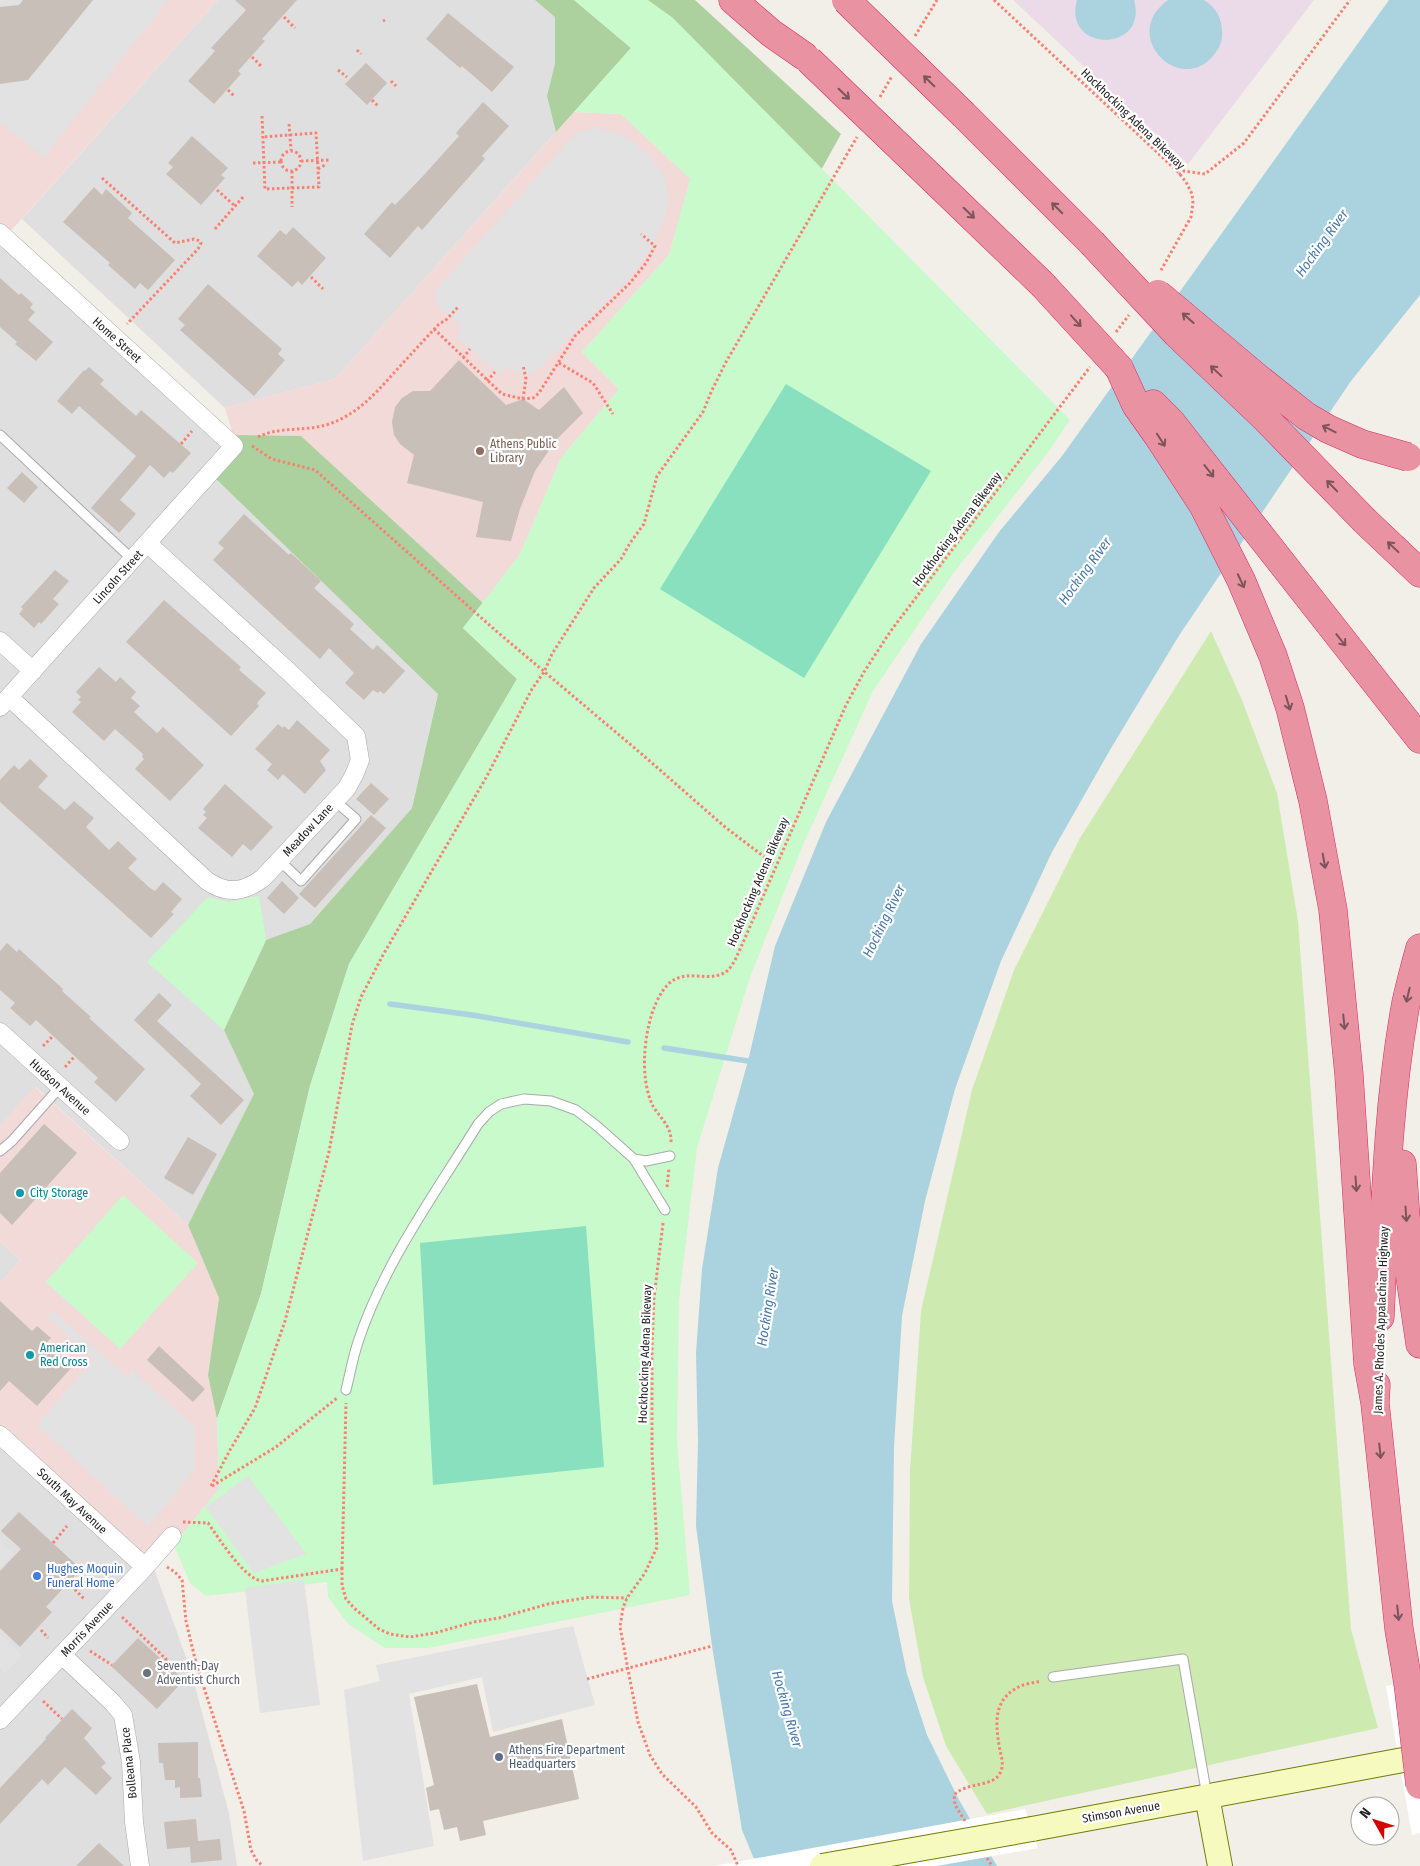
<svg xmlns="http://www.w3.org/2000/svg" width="1420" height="1866" viewBox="0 0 1420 1866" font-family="'Fira Sans Condensed',sans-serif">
<rect width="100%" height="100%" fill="#f2efe9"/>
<path fill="#e0dfdf" d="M 218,0 L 574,0 L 631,48 L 335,379 L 225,408 L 22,219 Z
M 0,245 L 221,447 L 215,478 L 438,693 L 412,808 L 310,924 L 266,941 L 225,1030 L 255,1094 L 188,1225 L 36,1087 L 0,1126 Z
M 0,1241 L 20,1260 L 0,1283 Z
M 0,1426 L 154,1569 L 190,1668 L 229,1813 L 237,1866 L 0,1866 Z"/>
<path fill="#f2dad9" d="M 0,0 L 218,0 L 0,243 Z
M 574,112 L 621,114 L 691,179 L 669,255 L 582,352 L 619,389 L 561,458 L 520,554 L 483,603 L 301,436 L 233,435 L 225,408 L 335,379 Z
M 35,1087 L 188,1225 L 219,1298 L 208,1375 L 217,1419 L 219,1489 L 154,1569 L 0,1426 L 0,1283 L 20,1260 L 0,1241 L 0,1126 Z"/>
<path fill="#ebdbe8" d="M 1013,0 L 1314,0 L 1188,164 Z"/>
<path fill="#cdebb0" d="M 1211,631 L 1242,700 L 1277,793 L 1298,921 L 1351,1629 L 1378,1728 L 987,1814 L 946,1746 L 923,1677 L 909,1599 L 910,1470 L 921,1311 L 972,1090 L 1014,970 L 1080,838 Z"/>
<path fill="#add19e" d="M 535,0 L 574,0 L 631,48 L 556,132 L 547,96 L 555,64 L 555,17 Z
M 598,0 L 695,0 L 841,134 L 815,181 L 653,50 Z
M 233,435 L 301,436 L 483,603 L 463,628 L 517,679 L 349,964 L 310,1086 L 261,1294 L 217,1419 L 208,1375 L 219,1298 L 188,1225 L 254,1094 L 224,1030 L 266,940 L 310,924 L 412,808 L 438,694 L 215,478 L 221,447 Z"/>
<path fill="#c8facc" d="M 574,0 L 648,0 L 673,18 L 1070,420 L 1049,451 L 952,575 L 873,691 L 803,845 L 750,977 L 697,1148 L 679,1300 L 677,1441 L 690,1595 L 428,1648 L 385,1648 L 348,1624 L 328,1597 L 327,1582 L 206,1596 L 190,1583 L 174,1545 L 219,1489 L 217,1419 L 261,1294 L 310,1086 L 349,964 L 517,679 L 463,628 L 520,554 L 561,458 L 619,389 L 582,352 L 669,255 L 690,179 L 621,114 L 574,112 L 631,48 Z
M 259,896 L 266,940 L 224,1030 L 147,962 L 208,897 L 229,902 Z
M 123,1195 L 198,1263 L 120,1349 L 46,1282 Z"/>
<path fill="#88e0be" d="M 786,384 L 931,471 L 804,678 L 660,589 Z
M 586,1226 L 604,1467 L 433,1485 L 420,1243 Z"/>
<path fill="#e2e2e2" d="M 0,0 L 168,0 L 44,157 L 0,122 Z
M 597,128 L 611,131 L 632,140 L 649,155 L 664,175 L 668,195 L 667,211 L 653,246 L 630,278 L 535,372 L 525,376 L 507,367 L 500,375 L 458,338 L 461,325 L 437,306 L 435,291 L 577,132 Z
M 52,1310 L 128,1378 L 131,1369 L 195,1427 L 195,1470 L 148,1526 L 37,1425 L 94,1359 L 47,1316 Z
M 248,1476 L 306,1554 L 254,1573 L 206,1507 Z
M 0,1540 L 14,1553 L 0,1569 Z
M 304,1580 L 320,1705 L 260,1713 L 245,1588 Z
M 573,1626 L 595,1705 L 493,1732 L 482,1677 L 409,1694 L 434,1846 L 363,1861 L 344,1690 L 380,1681 L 376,1665 Z
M 0,1635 L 22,1655 L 5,1674 L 0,1669 Z"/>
<path fill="#aad3df" d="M 1077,0 L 1134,0 C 1149,53 1062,53 1077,0 Z
M 1204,0 C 1217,8 1223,20 1222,36 C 1222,43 1218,50 1213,56 C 1179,96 1119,35 1168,0 Z
M 1389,0 L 1420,0 L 1420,295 L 1351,381 L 1180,634 L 1110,750 L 1052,852 L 1001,961 L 955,1089 L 925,1201 L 902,1316 L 894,1447 L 892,1601 L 907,1674 L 927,1735 L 958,1798 L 997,1866 L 757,1866 L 742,1830 L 712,1646 L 696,1526 L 698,1441 L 696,1353 L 702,1269 L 718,1168 L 748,1061 L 775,946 L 826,822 L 921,644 L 999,532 L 1062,456 Z"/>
<path fill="#fff" d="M 1420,1678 L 1420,1833 L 1412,1835 L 1386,1686 Z
M 1025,1809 L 1038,1848 L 937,1866 L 714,1866 Z"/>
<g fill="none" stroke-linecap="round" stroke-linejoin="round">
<path stroke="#aad3df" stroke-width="5.5" d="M 390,1004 L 472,1015 L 628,1042
M 664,1048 L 748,1061"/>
</g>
<path fill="#c7bfb8" d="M 23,0 L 93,0 L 28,80 L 0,84 L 0,7 L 19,5 Z
M 235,0 L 297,0 L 262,39 L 265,41 L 238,71 L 241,74 L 214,104 L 188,81 L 215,51 L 211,48 L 246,10 Z
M 448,13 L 514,67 L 492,92 L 462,66 L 460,68 L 426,39 Z
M 366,63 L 387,83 L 367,105 L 345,84 Z
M 483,102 L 509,126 L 482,156 L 485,159 L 422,230 L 418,226 L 390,258 L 364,234 L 392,202 L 395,205 L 423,176 L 459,136 L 456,133 Z
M 192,136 L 228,168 L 221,175 L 225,178 L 201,205 L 166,174 L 173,167 L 168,163 Z
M 94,187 L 102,195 L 106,189 L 132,213 L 128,218 L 175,260 L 148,290 L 140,283 L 135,289 L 108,265 L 110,263 L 63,222 Z
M 293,227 L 326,258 L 302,285 L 298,281 L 292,287 L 257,256 L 280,230 L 286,235 Z
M 0,278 L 19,295 L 21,293 L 33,304 L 30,308 L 35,312 L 28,320 L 53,342 L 36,361 L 15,344 L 17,342 L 0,327 Z
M 208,284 L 282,349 L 278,354 L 285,360 L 254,396 L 180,330 L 185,325 L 178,319 Z
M 459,360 L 506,405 L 523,399 L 539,410 L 564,387 L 583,413 L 556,440 L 535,471 L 520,509 L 511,541 L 476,537 L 483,502 L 407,483 L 414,455 L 400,444 L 394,435 L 392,422 L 395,407 L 402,398 L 413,391 L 430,391 Z
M 89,367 L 104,380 L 100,384 L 136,416 L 141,410 L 191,453 L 173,473 L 170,471 L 164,478 L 150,465 L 120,500 L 136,514 L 119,533 L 91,508 L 136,456 L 79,406 L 72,414 L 57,401 L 84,370 L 85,371 Z
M 22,472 L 38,487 L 24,503 L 7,488 Z
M 244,514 L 289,555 L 291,553 L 321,581 L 314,588 L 354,624 L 350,629 L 373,650 L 377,645 L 405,671 L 384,694 L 380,691 L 378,693 L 373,690 L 364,700 L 345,683 L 354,673 L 329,648 L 320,659 L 213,560 L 224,548 L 218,543 Z
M 55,570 L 69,581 L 53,599 L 59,604 L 41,624 L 39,622 L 34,628 L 19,614 L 23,609 L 21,607 Z
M 164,600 L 241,667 L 239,670 L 266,693 L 257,703 L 259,706 L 231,736 L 126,642 Z
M 99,667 L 116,682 L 120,677 L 136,692 L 131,698 L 140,706 L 134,712 L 157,733 L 163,727 L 204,765 L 170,801 L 135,769 L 144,759 L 142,757 L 143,754 L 115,729 L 104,741 L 72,712 L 81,702 L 78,700 L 81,697 L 76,692 Z
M 297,720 L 330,750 L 320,761 L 326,770 L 305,794 L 283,774 L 278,780 L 267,770 L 272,764 L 255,749 L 278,724 L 283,728 L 284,726 L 289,730 Z
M 30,759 L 48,776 L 38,787 L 65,810 L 74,801 L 94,818 L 86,827 L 109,850 L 118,841 L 137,859 L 128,868 L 150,888 L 155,891 L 163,882 L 182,899 L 171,912 L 174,914 L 151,938 L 0,802 L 0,780 L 14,765 L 19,770 Z
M 371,783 L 389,799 L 374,815 L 356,799 Z
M 225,784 L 273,827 L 251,851 L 243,844 L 232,857 L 198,828 L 207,818 L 203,815 L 206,812 L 203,809 Z
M 371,815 L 386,828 L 315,908 L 299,894 Z
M 282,881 L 299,898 L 284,914 L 267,898 Z
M 7,943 L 17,952 L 19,949 L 63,989 L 62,991 L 91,1017 L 89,1018 L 145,1069 L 116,1102 L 94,1082 L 98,1078 L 36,1020 L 30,1026 L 10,1008 L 15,1003 L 0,990 L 0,951 Z
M 159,993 L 172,1005 L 157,1021 L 244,1100 L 221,1125 L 190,1096 L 201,1084 L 134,1020 Z
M 44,1124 L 77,1153 L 12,1225 L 0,1213 L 0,1173 Z
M 188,1137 L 217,1154 L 193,1195 L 164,1178 Z
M 0,1301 L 32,1331 L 37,1326 L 51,1338 L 46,1343 L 72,1367 L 37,1406 L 9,1381 L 0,1391 Z
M 159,1346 L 205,1389 L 193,1402 L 147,1360 Z
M 19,1512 L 81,1569 L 46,1607 L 52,1612 L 20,1647 L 0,1628 L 0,1571 L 21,1549 L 1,1531 Z
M 138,1638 L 184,1680 L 157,1709 L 111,1666 Z
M 477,1684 L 490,1737 L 562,1719 L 579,1799 L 483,1821 L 486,1835 L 460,1841 L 457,1827 L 444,1830 L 439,1809 L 430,1811 L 426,1788 L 434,1785 L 414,1697 Z
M 72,1709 L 92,1728 L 84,1738 L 106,1763 L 101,1767 L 112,1778 L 96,1795 L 65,1767 L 48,1785 L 42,1779 L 0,1824 L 0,1788 L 46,1739 L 45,1738 Z
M 198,1742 L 198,1778 L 200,1778 L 202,1797 L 180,1798 L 180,1787 L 175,1788 L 175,1780 L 165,1780 L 163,1763 L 159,1763 L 158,1743 Z
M 196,1819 L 198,1841 L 220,1839 L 222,1860 L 191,1863 L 190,1847 L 167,1849 L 164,1822 Z
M 99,1843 L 124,1866 L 76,1866 Z"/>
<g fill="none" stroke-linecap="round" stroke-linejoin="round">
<defs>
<path id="lane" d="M 0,435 L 133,560
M 280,861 L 301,881 L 356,819 L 335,801
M 0,1151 L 12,1141 L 60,1087
M 634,1159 L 646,1161 L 670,1156
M 346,1390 C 350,1374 353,1357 358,1342 C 384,1263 435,1194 478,1124 L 489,1112 L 501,1104 L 524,1099 L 551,1101 L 576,1110 L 597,1126 L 634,1159 L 665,1210
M 1053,1677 L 1183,1659 L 1207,1796"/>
<path id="street" d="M 0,233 L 234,446 L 0,707
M 0,641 L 33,671
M 9,697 L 207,881 C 228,895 244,892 263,878 L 347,788 L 355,773 L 360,760 L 356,736 L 288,671 L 147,543
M 0,1032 L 120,1141
M 0,1435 L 145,1567
M 62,1655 L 113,1703 L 123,1715 L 131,1762 L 134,1822 L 140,1866
M 0,1720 L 145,1567 L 172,1536"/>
<path id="secondary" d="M 1207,1796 L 1220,1866
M 1032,1829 L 1403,1760 L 1420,1760"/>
<path id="highway" d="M 733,0 L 771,33 L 804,56
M 964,115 L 1092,243
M 934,180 L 1043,285
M 1119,368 L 1136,405 L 1158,436 L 1203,505 L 1241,580 L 1273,656 L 1290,708 L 1313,801 L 1333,910 L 1349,1075 L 1368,1364 L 1375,1403
M 1153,404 L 1171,422 L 1420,739
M 1365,521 L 1420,573
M 1402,1164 L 1410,1276 L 1420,1344
M 1380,1317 C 1385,1212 1387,1106 1406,1003 C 1410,985 1415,966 1420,948
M 1376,1385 L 1375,1403 L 1399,1629 L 1408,1683 L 1415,1706"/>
</defs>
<use href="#lane" stroke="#a9a9a9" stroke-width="11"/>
<use href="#street" stroke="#a9a9a9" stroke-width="19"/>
<use href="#secondary" stroke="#707d05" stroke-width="26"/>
<use href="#highway" stroke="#dc2a67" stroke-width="29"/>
<path stroke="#fa8072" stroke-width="3" stroke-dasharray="2.5 2.5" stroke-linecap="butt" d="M 994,0 L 1130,127 L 1178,172 L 1186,182 L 1192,194 L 1193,203 L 1191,217 L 1160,272
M 284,17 L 295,28
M 383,21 L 385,20
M 915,36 L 937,0
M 357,50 L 361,54
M 252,57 L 261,66
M 338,70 L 347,77
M 391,81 L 396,86
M 228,90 L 234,96
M 880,97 L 892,76
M 372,100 L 378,106
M 262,116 L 265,189 L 319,187 L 316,133 L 263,137
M 289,124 L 291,150
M281 161a10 10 0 1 1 20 0a10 10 0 1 1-20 0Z
M 301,161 L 330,160
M 253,163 L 281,162
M 318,169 L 325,165
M 292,171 L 292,207
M 1179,175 L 1184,171 L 1205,174 L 1244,143 L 1350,0
M 102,178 L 175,243 L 194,239 L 200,241 L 201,243 L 198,249 L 127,324
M 217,190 L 235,206
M 215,229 L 243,197
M 311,277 L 323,289
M 434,329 L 502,394 L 523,399 L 533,398 L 539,393 L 575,336 L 630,283 L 646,263 L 655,246 L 641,234
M 1116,332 L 1129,315
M 463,358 L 470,349
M 559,363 L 593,383 L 613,414
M 487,381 L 495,372
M 523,399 L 526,379 L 523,365
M 258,437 C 280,426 305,432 329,424 C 361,413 380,388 402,364 C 414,351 426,338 438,325 L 447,319 L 458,307
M 181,444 L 192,431
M 252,446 L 272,459 L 315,470 L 495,630 L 644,756 L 725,827 L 775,865
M 43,1046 L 53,1036
M 65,1067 L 75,1056
M 671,1142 C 672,1127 660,1118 653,1106 C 638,1077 644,1019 662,992 C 681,962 707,986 727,971 C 734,965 738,953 742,945 L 846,705 L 864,672 L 890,632 L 1090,367
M 667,1187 L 669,1168
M 663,1223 L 654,1298 L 652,1348 L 652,1453 L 657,1547 L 645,1573 L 627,1598 L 623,1608 L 620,1627 L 638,1722 L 650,1755 L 662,1774 L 696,1807 L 712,1833 L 731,1850 L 738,1866
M 211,1486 L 230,1450 L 255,1408 L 285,1321 L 329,1152 L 352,1025 L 361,997 L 383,955 L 487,776 L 532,689 L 544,672 L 552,654 L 594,588 L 621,559 L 630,543 L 644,524 L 657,476 L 703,412 L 712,390 L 726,362 L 857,137
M 212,1486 L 276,1447 L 337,1398
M 183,1522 L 208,1523 C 219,1538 244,1579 262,1581 L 342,1569 L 342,1585 L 346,1599 L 354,1608 L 379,1629 L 390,1634 L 410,1637 L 435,1633 L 474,1622 L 499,1618 L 548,1604 L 591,1597 L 627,1598
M 53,1543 L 67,1526
M 167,1567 L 175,1572 L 182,1580 L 186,1621 L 196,1663 L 244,1811 L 251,1850 L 257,1861 L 263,1866
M 342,1569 L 346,1403
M 68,1582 L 84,1599
M 122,1617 L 166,1659 L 164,1662
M 41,1630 L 48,1638
M 90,1651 L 112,1665
M 587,1679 L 712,1646
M 43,1701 L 62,1719
M 965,1821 L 955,1805 L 954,1795 C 966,1782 994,1787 1000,1773 C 1004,1766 1002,1758 1000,1751 C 996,1727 992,1703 1015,1689 C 1022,1684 1033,1683 1041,1681
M 987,1858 L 992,1866"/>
<use href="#lane" stroke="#fff" stroke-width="9"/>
<use href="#street" stroke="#fff" stroke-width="18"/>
<use href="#secondary" stroke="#f7fabf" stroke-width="24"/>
<use href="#highway" stroke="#e892a2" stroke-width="28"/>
<defs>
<path id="secondary-bridge" d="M 822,1866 L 1032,1829"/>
<path id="highway-bridge" d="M 846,0 L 964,115
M 809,60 L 934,180
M 1092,243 L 1177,334 L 1264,417 L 1365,521
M 1043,285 L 1119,368
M 1158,294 L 1258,378 L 1306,416 L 1328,429 L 1362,444 L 1408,457
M 1408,1683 L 1420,1785"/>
</defs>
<use href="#secondary-bridge" stroke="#707d05" stroke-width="26" stroke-linecap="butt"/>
<use href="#highway-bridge" stroke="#dc2a67" stroke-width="29" stroke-linecap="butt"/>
<use href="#secondary-bridge" stroke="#f7fabf" stroke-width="24"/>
<use href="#highway-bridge" stroke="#e892a2" stroke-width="28"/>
</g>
<defs><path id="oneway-shaft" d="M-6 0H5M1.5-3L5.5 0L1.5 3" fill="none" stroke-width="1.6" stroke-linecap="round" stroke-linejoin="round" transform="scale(1.25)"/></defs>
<g stroke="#7b545c">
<use href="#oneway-shaft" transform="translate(929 81) rotate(-136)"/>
<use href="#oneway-shaft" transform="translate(844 94) rotate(44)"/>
<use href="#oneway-shaft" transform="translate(1057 208) rotate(-135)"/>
<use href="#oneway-shaft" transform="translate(969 213) rotate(44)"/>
<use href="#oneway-shaft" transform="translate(1188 318) rotate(-139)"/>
<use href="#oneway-shaft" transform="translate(1076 321) rotate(48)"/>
<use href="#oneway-shaft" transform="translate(1216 371) rotate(-137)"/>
<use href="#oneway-shaft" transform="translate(1329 429) rotate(-153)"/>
<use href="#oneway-shaft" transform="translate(1161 440) rotate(57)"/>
<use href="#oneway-shaft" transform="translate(1209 471) rotate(52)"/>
<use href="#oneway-shaft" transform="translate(1332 486) rotate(-134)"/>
<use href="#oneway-shaft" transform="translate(1393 547) rotate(-137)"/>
<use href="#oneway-shaft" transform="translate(1241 581) rotate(65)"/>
<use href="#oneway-shaft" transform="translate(1341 640) rotate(51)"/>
<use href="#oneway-shaft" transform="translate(1288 703) rotate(73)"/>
<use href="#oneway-shaft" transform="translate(1324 861) rotate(80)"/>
<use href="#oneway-shaft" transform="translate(1408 995) rotate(103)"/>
<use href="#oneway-shaft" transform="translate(1344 1022) rotate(84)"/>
<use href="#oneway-shaft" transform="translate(1356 1184) rotate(86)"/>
<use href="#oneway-shaft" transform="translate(1406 1214) rotate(86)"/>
<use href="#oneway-shaft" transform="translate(1380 1451) rotate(84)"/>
<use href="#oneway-shaft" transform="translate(1398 1613) rotate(84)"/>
</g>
<circle fill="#8d6e63" stroke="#fff" stroke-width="2" cx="480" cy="451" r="5"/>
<g fill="#0f9aa8" stroke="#fff" stroke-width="2">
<circle cx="20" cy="1193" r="5"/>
<circle cx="30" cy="1355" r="5"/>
</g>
<circle fill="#3f7fe0" stroke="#fff" stroke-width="2" cx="37" cy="1576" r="5"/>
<circle fill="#6b7280" stroke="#fff" stroke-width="2" cx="147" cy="1673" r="5"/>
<circle fill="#5c6f8a" stroke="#fff" stroke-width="2" cx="499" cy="1757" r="5"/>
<g text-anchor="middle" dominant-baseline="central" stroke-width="4.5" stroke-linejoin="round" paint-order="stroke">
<g font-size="12" fill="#222" stroke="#fff">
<text transform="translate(1133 119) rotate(44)">Hockhocking Adena Bikeway</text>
<text transform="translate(117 340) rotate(42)">Home Street</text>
<text transform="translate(957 529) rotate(-53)">Hockhocking Adena Bikeway</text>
<text transform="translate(118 577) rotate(-48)">Lincoln Street</text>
<text transform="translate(308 830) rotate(-47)">Meadow Lane</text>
<text transform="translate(758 882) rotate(-67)">Hockhocking Adena Bikeway</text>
<text transform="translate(60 1087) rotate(42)">Hudson Avenue</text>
<text transform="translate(1381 1320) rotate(-88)">James A. Rhodes Appalachian Highway</text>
<text transform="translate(645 1354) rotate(-88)">Hockhocking Adena Bikeway</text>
<text transform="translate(72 1501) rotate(43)">South May Avenue</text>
<text transform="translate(87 1629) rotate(-47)">Morris Avenue</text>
<text transform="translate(129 1763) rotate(-96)">Bolleana Place</text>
<text transform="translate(1121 1812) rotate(-10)">Stimson Avenue</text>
</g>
<g font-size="12" fill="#785e54" stroke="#fff" text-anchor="start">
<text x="490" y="444">Athens Public<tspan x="490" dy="14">Library</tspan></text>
</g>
<g font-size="12" fill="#0d838f" stroke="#fff" text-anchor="start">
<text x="30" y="1193">City Storage</text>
<text x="40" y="1348">American<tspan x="40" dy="14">Red Cross</tspan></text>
</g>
<g font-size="12" fill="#366cbe" stroke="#fff" text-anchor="start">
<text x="47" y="1569">Hughes Moquin<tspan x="47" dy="14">Funeral Home</tspan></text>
</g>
<g font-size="12" fill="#5b616d" stroke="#fff" text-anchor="start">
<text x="157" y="1666">Seventh-Day<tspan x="157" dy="14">Adventist Church</tspan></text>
</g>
<g font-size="12" fill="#4e5e75" stroke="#fff" text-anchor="start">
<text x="509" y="1750">Athens Fire Department<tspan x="509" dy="14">Headquarters</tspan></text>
</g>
<g font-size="14" font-style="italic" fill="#4a7aab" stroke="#fff">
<text transform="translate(1322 243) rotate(-54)">Hocking River</text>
<text transform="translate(1085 571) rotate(-54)">Hocking River</text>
<text transform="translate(884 921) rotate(-64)">Hocking River</text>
<text transform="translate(768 1307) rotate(-81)">Hocking River</text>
<text transform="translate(787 1709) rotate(74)">Hocking River</text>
</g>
</g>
<g transform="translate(1375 1821) rotate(309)"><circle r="24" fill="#ffffff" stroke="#a7a7a7"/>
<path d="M0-4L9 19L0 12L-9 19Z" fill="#d40000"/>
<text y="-8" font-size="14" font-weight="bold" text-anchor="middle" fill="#222222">N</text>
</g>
</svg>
